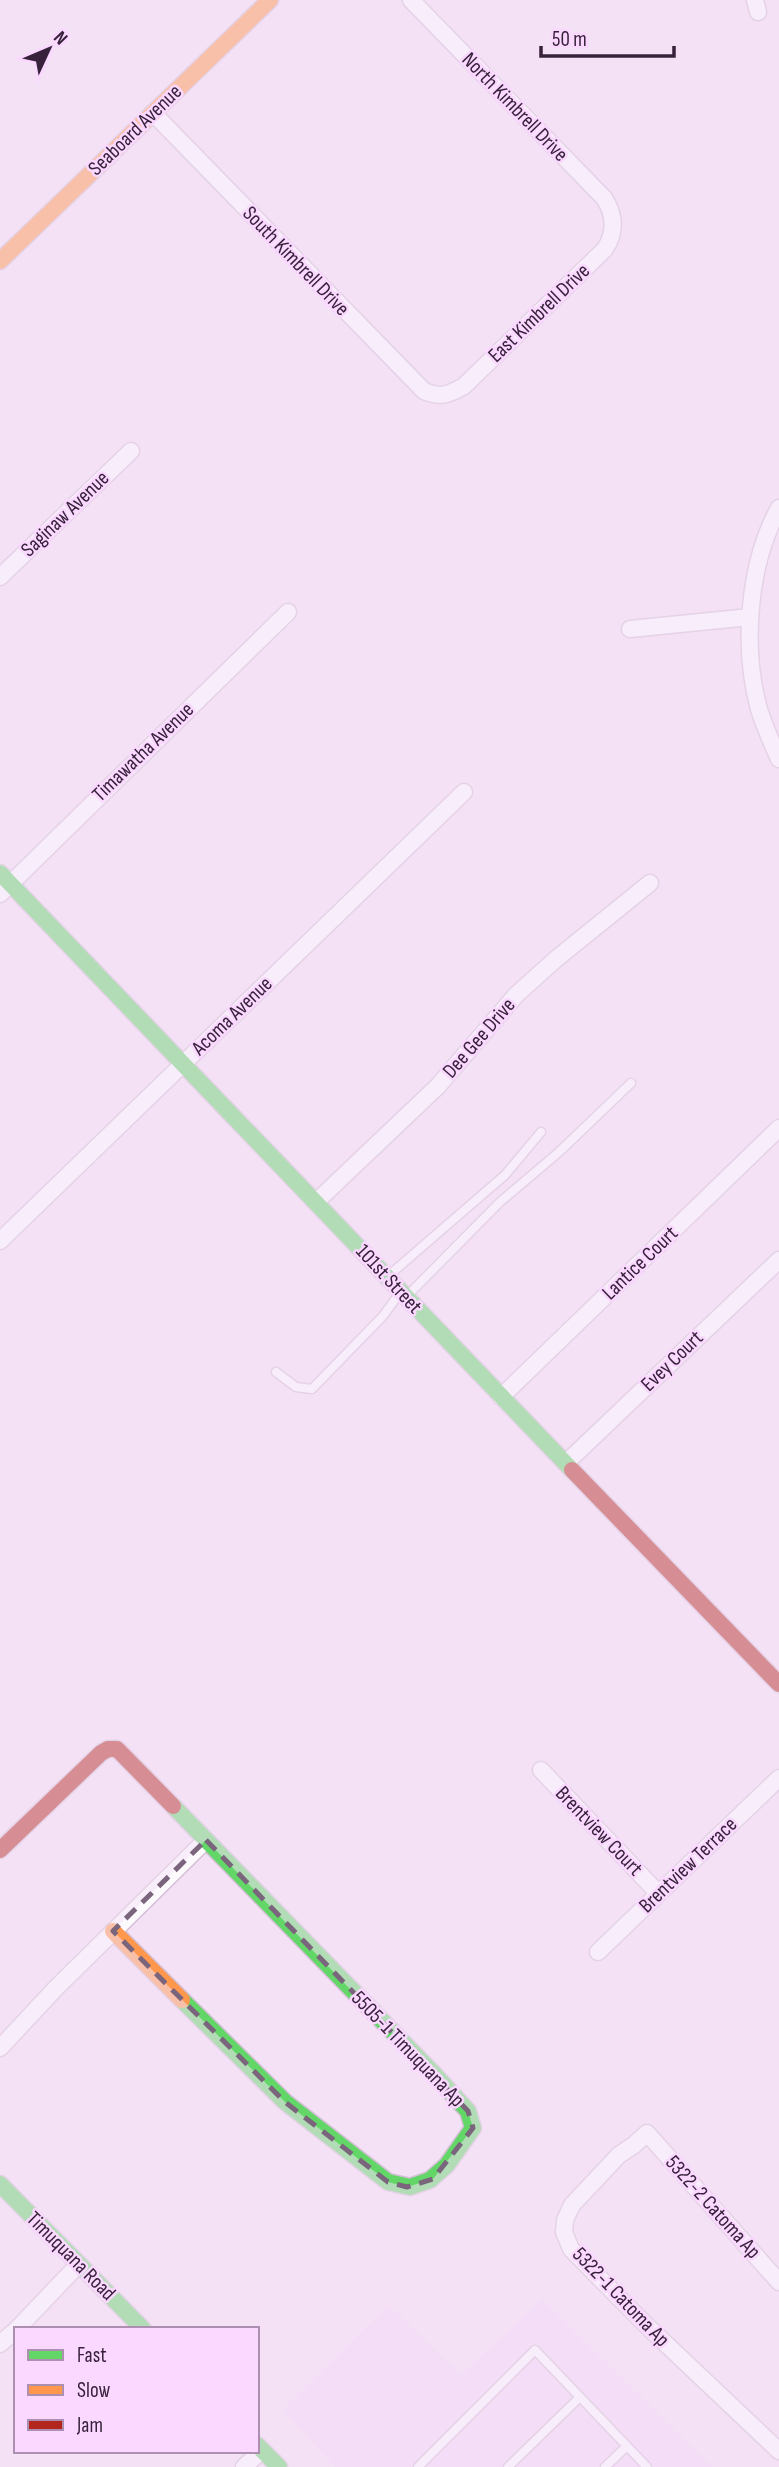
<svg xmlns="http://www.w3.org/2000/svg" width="779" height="2467" viewBox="0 0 779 2467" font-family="'Sofia Sans Condensed',sans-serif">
<rect width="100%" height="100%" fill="#f4e1f6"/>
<path fill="#f3d7f7" d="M 542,2299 L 712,2467 L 335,2467 L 282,2410 L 389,2305 L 461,2375 Z"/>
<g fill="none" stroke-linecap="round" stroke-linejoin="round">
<defs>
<path id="lane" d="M 387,1277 L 505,1175 L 541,1132
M 406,1297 L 500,1202 L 559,1152 L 631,1083
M 276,1372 L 296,1387 L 312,1389 L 383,1316 L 399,1294
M 418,2467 L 535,2350 L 647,2467
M 508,2467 L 580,2397
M 605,2467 L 627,2446"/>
<path id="street" d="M 755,0 L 758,12
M 153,113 L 424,391 C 441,398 448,395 464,386 L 605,249 C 616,232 615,215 604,198 L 411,0
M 779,508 C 748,564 742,648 759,709 C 764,726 772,743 779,759
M 0,577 L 131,451
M 630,629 L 750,617
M 0,894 L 288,612
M 316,1202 L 438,1086 L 516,995 L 556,959 L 650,883
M 0,1241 L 464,792
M 501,1397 L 779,1128
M 566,1463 L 779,1260
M 541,1770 L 658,1893
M 598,1952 L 779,1778
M 0,2048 L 55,1989 L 206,1840
M 779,2282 L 647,2133 L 634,2145 L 619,2155 L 572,2205 L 565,2220 L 564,2232 L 571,2249 L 647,2326 L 779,2451
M 17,2329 L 79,2264
M 0,2344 L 16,2330
M 244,2467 L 262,2450"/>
<path id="fast" d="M 0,873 L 572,1470
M 173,1806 L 434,2074 L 468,2111 L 473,2128 L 447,2165 L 430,2180 L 410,2187 L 388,2182 L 285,2102 L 182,2000
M 0,2184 L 143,2329
M 257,2445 L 279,2467"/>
<path id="slow" d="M 0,261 L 270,0
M 113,1931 L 182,2000"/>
<path id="jam" d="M 572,1470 L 779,1684
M 0,1850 L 101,1753 L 108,1749 L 117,1749 L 173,1806"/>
</defs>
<use href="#lane" stroke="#d2bfd4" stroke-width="11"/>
<use href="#street" stroke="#d2bfd4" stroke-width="19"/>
<use href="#fast" stroke="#d2bfd4" stroke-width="19"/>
<use href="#slow" stroke="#d2bfd4" stroke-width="19"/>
<use href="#jam" stroke="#d2bfd4" stroke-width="19"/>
<use href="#lane" stroke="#fdfafe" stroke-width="8"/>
<use href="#street" stroke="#fdfafe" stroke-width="16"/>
<use href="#fast" stroke="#63d668" stroke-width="16"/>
<use href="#slow" stroke="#ff974d" stroke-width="16"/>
<use href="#jam" stroke="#b3261e" stroke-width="16"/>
</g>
<path d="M0 0H779V2467H0ZM 206,1840 L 468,2111 L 473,2128 L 433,2179 L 407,2187 L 388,2182 L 285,2102 L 113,1931 Z" fill="#f4e1f6" fill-opacity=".55" fill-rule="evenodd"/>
<path fill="none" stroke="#7a657c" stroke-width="5" stroke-dasharray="14 9" stroke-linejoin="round" d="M 206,1840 L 468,2111 L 473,2128 L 433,2179 L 407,2187 L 388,2182 L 285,2102 L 113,1931 Z"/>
<g text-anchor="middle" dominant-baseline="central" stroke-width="5" stroke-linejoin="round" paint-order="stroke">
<g font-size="21" fill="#38223b" stroke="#fad8ff">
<text transform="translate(515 107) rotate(46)">North Kimbrell Drive</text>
<text transform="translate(135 130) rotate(-44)">Seaboard Avenue</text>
<text transform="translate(296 261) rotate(46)">South Kimbrell Drive</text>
<text transform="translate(539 313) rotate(-44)">East Kimbrell Drive</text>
<text transform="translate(65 514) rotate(-44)">Saginaw Avenue</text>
<text transform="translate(143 752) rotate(-44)">Timawatha Avenue</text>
<text transform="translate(232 1016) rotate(-44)">Acoma Avenue</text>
<text transform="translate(479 1038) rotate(-49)">Dee Gee Drive</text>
<text transform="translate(640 1263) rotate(-44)">Lantice Court</text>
<text transform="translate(389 1279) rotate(47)">101st Street</text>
<text transform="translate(672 1361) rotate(-44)">Evey Court</text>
<text transform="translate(599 1831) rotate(46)">Brentview Court</text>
<text transform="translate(688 1865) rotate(-44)">Brentview Terrace</text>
<text transform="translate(408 2049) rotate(46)">5505-1 Timuquana Ap</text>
<text transform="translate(713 2207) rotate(48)">5322-2 Catoma Ap</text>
<text transform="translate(71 2256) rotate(45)">Timuquana Road</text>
<text transform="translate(621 2297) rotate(46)">5322-1 Catoma Ap</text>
</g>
</g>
<rect x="14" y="2327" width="245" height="126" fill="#fad8ff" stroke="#ac8fb1" stroke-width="2"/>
<rect x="28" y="2350" width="35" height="10" fill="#63d668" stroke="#ac8fb1" stroke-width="2"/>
<text x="77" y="2362" font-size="21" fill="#38223b">Fast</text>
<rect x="28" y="2385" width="35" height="10" fill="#ff974d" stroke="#ac8fb1" stroke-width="2"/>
<text x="77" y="2397" font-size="21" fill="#38223b">Slow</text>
<rect x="28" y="2420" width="35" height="10" fill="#b3261e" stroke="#ac8fb1" stroke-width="2"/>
<text x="77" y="2432" font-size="21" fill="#38223b">Jam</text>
<g transform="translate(49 49) rotate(46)" stroke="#fad8ff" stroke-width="5" paint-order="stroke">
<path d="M0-5L12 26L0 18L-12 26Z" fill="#38223b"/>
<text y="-10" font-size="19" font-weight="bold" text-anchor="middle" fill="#38223b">N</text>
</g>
<path d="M541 46v10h133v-10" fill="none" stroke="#38223b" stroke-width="3.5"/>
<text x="552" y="46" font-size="21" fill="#38223b" stroke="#fad8ff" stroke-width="5" paint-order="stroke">50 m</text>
</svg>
